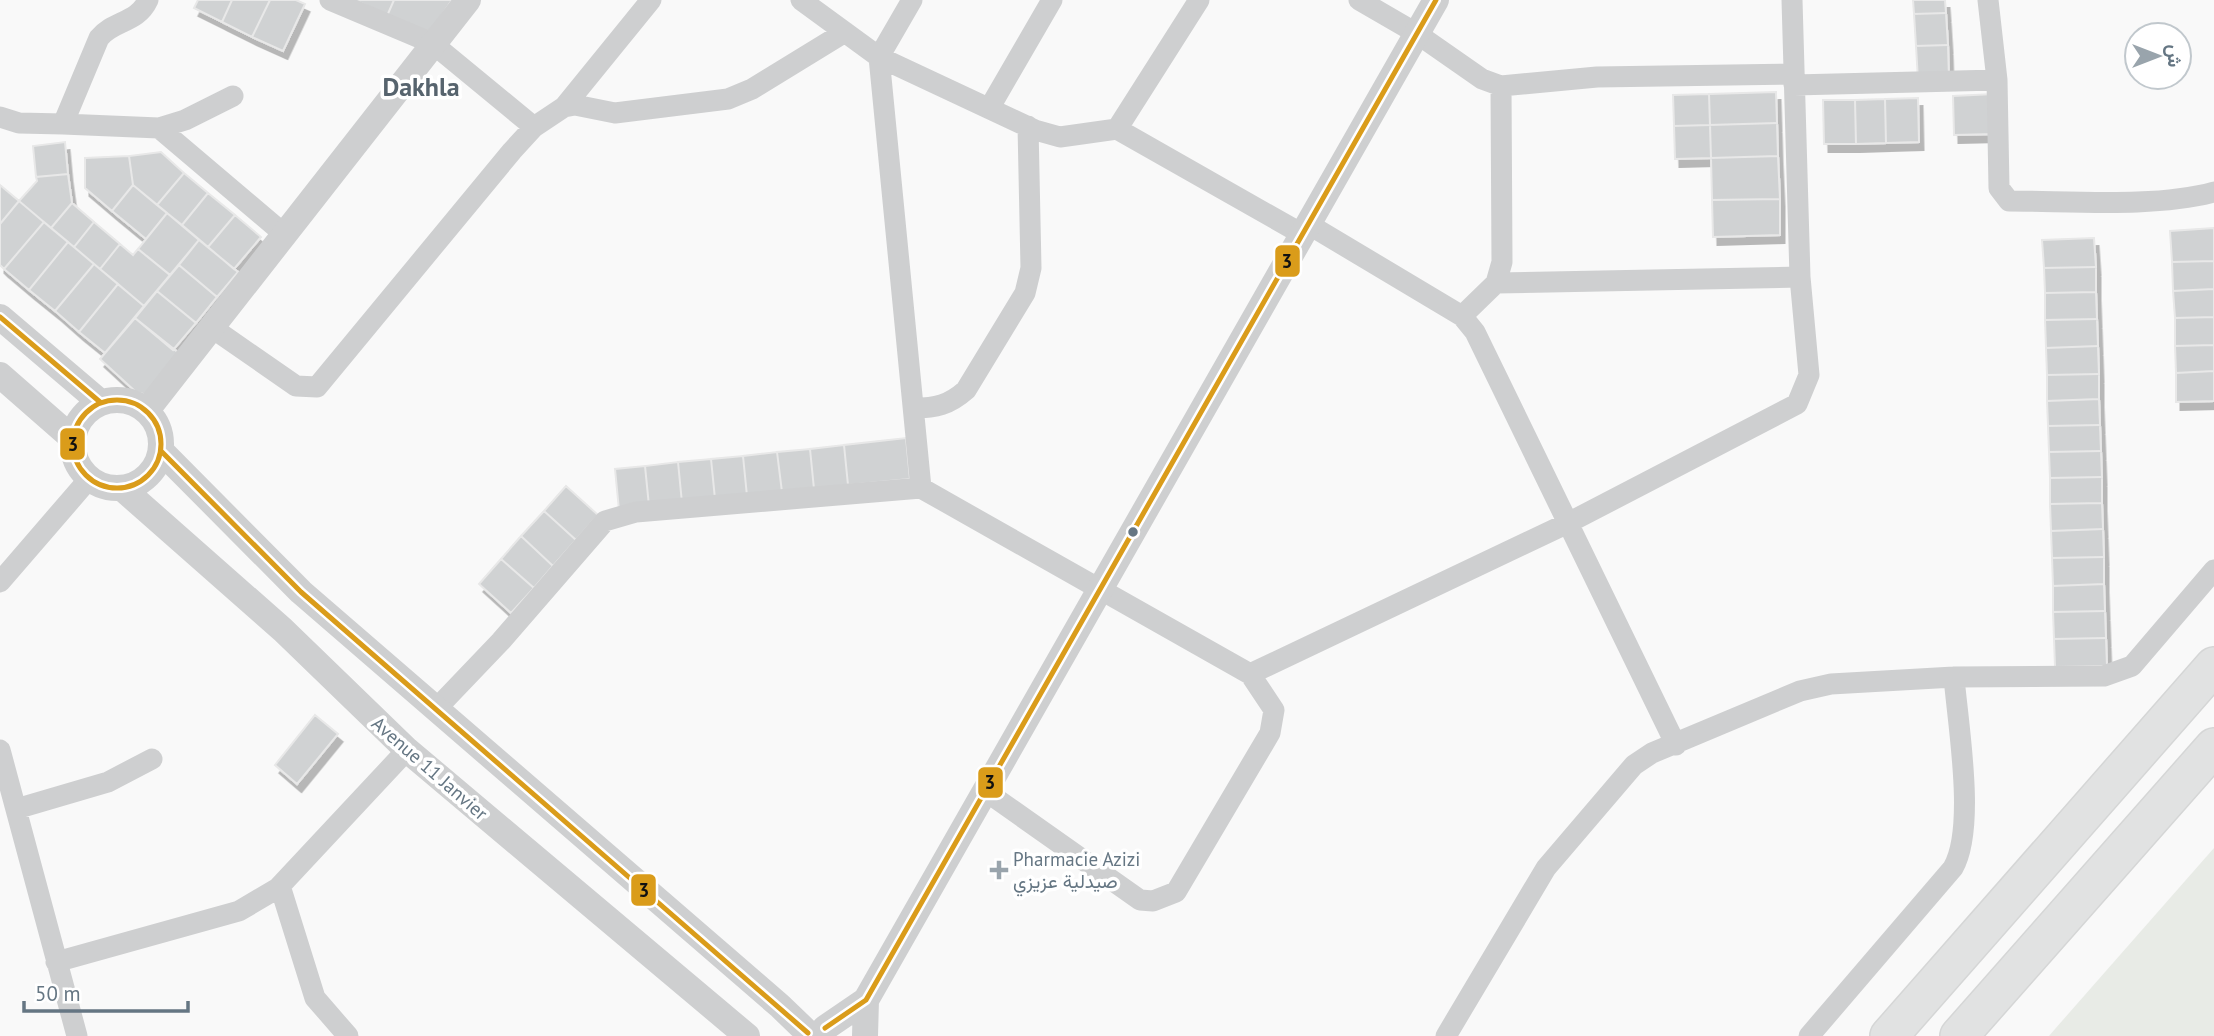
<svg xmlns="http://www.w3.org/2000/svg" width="2214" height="1036" viewBox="0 0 2214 1036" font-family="'PT Sans',Vazirmatn,sans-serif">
<defs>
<filter id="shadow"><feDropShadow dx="4.5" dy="8" stdDeviation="0" flood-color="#0004"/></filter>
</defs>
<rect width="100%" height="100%" fill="#f9f9f9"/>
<path fill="#e8ebe6" d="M 2214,848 L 2214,1036 L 2049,1036 L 2055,1029 Z"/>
<path fill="#d0d2d3" stroke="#e8e8e8" stroke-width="2" filter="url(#shadow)" d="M 198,0 L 232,0 L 222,22 L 194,8 Z
M 232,0 L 270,0 L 252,37 L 222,22 Z
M 270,0 L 296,0 L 305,4 L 283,51 L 252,37 Z
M 355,0 L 394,0 L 387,16 Z
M 394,0 L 452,0 L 428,35 L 387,16 Z
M 1913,0 L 1945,0 L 1946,13 L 1914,14 Z
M 1946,13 L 1948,45 L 1916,46 L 1914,14 Z
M 1948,45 L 1949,78 L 1918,80 L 1916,46 Z
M 1776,92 L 1777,123 L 1710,125 L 1709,94 Z
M 1709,94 L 1710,125 L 1674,126 L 1673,95 Z
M 1994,94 L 1995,134 L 1954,135 L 1953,96 Z
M 1918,98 L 1919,142 L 1886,143 L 1885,99 Z
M 1885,99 L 1886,143 L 1856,144 L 1855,100 Z
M 1823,100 L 1855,100 L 1856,144 L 1824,144 Z
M 1777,123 L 1778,156 L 1711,158 L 1710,125 Z
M 1710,125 L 1711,158 L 1675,159 L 1674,126 Z
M 65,142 L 68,174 L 36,177 L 33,146 Z
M 161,152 L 184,173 L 157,205 L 133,185 L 129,156 Z
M 129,156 L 133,185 L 112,211 L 85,188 L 85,158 Z
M 1778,156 L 1780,199 L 1712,200 L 1711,158 Z
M 184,173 L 208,193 L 182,225 L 157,205 Z
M 68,174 L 72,203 L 51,228 L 19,201 L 37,181 L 36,177 Z
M 0,185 L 19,201 L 0,224 Z
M 133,185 L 167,213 L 146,239 L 112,211 Z
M 208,193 L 235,215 L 208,247 L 182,225 Z
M 1780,199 L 1780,235 L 1713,237 L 1712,200 Z
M 19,201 L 44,222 L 4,269 L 0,265 L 0,224 Z
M 72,203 L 94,222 L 74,247 L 51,228 Z
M 167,213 L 199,240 L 170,275 L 138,249 Z
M 235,215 L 261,237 L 234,269 L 208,247 Z
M 44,222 L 68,242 L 29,290 L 4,269 Z
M 94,222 L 120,244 L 100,269 L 74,247 Z
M 2214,228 L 2214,261 L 2172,262 L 2170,231 Z
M 2094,238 L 2096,267 L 2044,268 L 2042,240 Z
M 199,240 L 238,272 L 217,297 L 179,265 Z
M 68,242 L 94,264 L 55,311 L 29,290 Z
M 120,244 L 133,255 L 138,249 L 170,275 L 144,306 L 100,269 Z
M 2214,261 L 2214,289 L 2173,291 L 2172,262 Z
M 94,264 L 118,284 L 79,332 L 55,311 Z
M 179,265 L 217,297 L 196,323 L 157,291 Z
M 2096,267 L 2096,292 L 2045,293 L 2044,268 Z
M 118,284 L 144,306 L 105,353 L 79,332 Z
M 2214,289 L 2214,317 L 2175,318 L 2173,291 Z
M 157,291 L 196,323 L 173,350 L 135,318 Z
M 2096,292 L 2097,319 L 2045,320 L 2045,293 Z
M 2214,317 L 2214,345 L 2175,346 L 2175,318 Z
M 135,318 L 180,354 L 147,395 L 136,392 L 100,359 Z
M 2097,319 L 2098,346 L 2046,348 L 2045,320 Z
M 2214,345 L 2214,371 L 2176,373 L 2175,346 Z
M 2098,346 L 2099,374 L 2047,375 L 2046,348 Z
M 2214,371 L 2214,401 L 2176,402 L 2176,373 Z
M 2099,374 L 2099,399 L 2047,401 L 2047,375 Z
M 2099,399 L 2100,425 L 2048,426 L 2047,401 Z
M 2100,425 L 2101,451 L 2049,452 L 2048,426 Z
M 906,438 L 910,479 L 848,485 L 844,445 Z
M 844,445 L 848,485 L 814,489 L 810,449 Z
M 810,449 L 814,489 L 782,492 L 777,452 Z
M 2101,451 L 2102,477 L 2050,478 L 2049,452 Z
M 777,452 L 782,492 L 747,496 L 743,456 Z
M 743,456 L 747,496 L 715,499 L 711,459 Z
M 711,459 L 715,499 L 682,503 L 678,462 Z
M 678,462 L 682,503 L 649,506 L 645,466 Z
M 645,466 L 649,506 L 619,510 L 615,469 Z
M 2102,477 L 2102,503 L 2050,504 L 2050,478 Z
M 566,486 L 598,515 L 576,540 L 544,511 Z
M 2102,503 L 2103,529 L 2051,531 L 2050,504 Z
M 544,511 L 576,540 L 553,566 L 521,536 Z
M 2103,529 L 2104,557 L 2052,558 L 2051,531 Z
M 521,536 L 553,566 L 534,588 L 501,559 Z
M 2104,557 L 2104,584 L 2053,586 L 2052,558 Z
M 501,559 L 534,588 L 511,613 L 479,584 Z
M 2104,584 L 2105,611 L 2053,612 L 2053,586 Z
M 2105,611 L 2106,638 L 2054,639 L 2053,612 Z
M 2106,638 L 2107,666 L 2055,667 L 2054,639 Z
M 315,715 L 338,734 L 297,784 L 275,765 Z"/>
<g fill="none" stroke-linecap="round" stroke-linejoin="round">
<defs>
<path id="trunk" d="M 1889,1036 L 2214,666
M 1959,1036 L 2214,747"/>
</defs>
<use href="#trunk" stroke="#d5d6d6" stroke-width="40"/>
<path stroke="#cecfd0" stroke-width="21" d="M 330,0 L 432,43 L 534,127
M 801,0 L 879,57 L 1035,130 L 1060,137 L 1117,129 L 1302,234
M 1359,0 L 1416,33 L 1482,79 L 1501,86 L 1597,77 L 1794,74
M 1988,0 L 1997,80 L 1999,188 L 2009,201 C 2071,201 2156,208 2214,192
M 1794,85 L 1997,80
M 564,107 L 575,105 L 615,113 L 728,99 L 752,89 L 845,32
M 990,107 L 1052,0
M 0,117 L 19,123 L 63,124 L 99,38 C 113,20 137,24 148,0
M 63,124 L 159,128 L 185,120 L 233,96
M 159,128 L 284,234
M 1117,129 L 1199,0
M 1308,224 L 1462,316 L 1475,332 L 1676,745
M 1496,283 L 1800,277
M 1462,316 L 1496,283 L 1502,262 L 1501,86
M 211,327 L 296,386 L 317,387 L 512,151 L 534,127 L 564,107 L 651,0
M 914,408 C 936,408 949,405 966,390 L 1025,293 L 1031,268 L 1028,126
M 921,488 L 1250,674 L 1274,710 L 1270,733 L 1176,892 L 1153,901 L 1140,900 L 984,790
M 0,582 L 88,480
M 1250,674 L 1568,523 L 1797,404 L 1809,375 L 1800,277 L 1792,0
M 436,709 L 501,641 L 605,521 L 636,512 L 921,488 L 879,57 L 912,0
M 0,750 L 77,1036
M 16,809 L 108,782 L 152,759
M 280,886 L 315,998 L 348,1036
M 56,962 L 239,911 L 278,888 L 407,750
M 1446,1036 L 1546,868 L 1634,765 L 1652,753 L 1800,691 L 1831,684 L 1954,677 L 2104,676 L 2132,666 L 2214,570
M 1809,1036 L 1953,868 C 1976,828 1958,726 1954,677"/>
<path stroke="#cecfd0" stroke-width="26" d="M 0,317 L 100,402
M 0,375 L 72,438
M73 444a44 44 0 1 1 88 0a44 44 0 1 1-88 0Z
M 147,410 L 468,0
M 161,451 L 301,592 L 780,1006 L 808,1033
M 123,489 L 283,630 L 407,750 L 747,1036
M 825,1028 L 866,1000 L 1436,0
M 865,1036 L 866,1000"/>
<use href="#trunk" stroke="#e1e2e2" stroke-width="37"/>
<defs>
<path id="bus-1" d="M 0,317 L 100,402
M73 444a44 44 0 1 1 88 0a44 44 0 1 1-88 0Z
M 161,451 L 301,592 L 808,1033
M 825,1028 L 866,1000 L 1436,0"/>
</defs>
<use href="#bus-1" stroke="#fff" stroke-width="10"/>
<use href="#bus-1" stroke="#da9c1a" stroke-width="5"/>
</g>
<circle fill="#657683" stroke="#fff" stroke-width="2.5" cx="1133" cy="532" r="6"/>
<path fill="#99a4ac" stroke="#fff" stroke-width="2.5" d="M995.5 859.5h7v7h7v7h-7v7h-7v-7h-7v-7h7z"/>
<g text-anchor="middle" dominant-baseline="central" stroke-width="7" stroke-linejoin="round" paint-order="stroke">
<g font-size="19" fill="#657683" stroke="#fff">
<text transform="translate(430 768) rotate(41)">Avenue 11 Janvier</text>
</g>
<g font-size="19" fill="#657683" stroke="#fff" text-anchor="start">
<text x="1013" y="859">Pharmacie Azizi<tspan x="1013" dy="22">صيدلية عزيزي</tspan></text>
</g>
<g font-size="26" font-weight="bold" fill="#57646e" stroke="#fff">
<text x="421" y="86">Dakhla</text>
</g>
</g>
<g stroke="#fff" stroke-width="2.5">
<rect x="1274" y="244" width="27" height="34" rx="7" fill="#da9c1a"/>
<rect x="59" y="427" width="27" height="34" rx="7" fill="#da9c1a"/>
<rect x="977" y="766" width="27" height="33" rx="7" fill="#da9c1a"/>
<rect x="630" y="873" width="27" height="34" rx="7" fill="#da9c1a"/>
</g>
<g font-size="19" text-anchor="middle" font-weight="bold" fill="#111">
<text x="1287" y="268">3</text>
<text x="73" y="451">3</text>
<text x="990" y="789">3</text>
<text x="644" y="897">3</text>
</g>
<g transform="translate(2158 56) rotate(90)"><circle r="33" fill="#ffffff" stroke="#c1c8cd" stroke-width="2"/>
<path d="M0-5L12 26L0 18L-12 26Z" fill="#99a4ac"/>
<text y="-10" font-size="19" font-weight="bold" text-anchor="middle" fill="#657683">ش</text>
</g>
<path d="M24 1001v10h164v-10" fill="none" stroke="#657683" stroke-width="3.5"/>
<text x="35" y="1001" font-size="21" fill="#657683" stroke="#ffffff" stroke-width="5" paint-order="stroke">50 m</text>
</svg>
